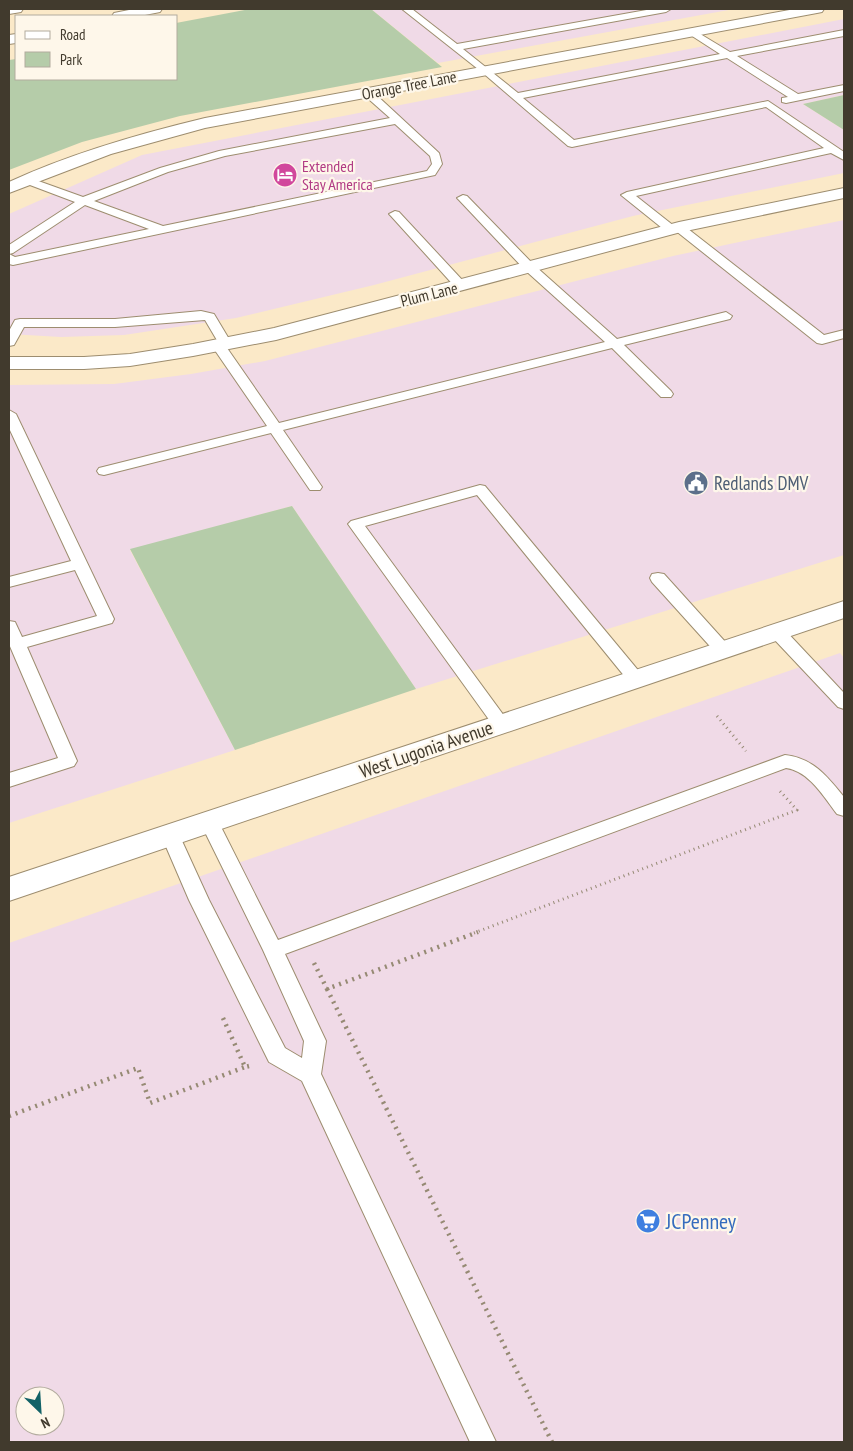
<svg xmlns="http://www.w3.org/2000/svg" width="853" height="1451" viewBox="0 0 853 1451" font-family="'PT Sans Narrow',sans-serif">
<rect width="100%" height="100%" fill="#fbe9c8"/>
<path fill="#f0dae7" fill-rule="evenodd" d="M 371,9 L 734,9 L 438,63 Z
M 844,19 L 844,95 L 803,104 L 844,130 L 844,173 L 633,216 L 374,285 L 236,318 L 124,335 L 61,337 L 9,334 L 9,214 L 142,155 Z
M 844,220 L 844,555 L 416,689 L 292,506 L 130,550 L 235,750 L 9,823 L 9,385 L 114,384 L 191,374 L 265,361 L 673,256 Z
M 840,653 L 844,658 L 844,1442 L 9,1442 L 9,943 ZM 25,1396 L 55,1396 L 55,1426 L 25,1426 Z"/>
<path fill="#b5cca9" d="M 250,9 L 371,9 L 442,67 L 180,116 L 82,142 L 9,170 L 9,60 L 16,59 L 16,79 L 176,79 L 176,23 Z
M 844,95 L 844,130 L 803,104 Z
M 292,506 L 416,689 L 235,750 L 130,549 Z"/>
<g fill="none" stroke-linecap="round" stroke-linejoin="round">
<defs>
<path id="service" d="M 402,9 L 412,9 L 457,44 L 652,9 L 671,9 L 666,12 L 463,49 L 518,93 L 720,54 L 689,34 L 689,30 L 692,29 L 730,52 L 844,30 L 844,36 L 737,56 L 798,94 L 844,85 L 844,91 L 786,103 L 782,102 L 782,98 L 788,97 L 727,58 L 523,98 L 574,140 L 768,101 L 844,152 L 844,160 L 831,153 L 636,196 L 674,226 L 679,224 L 683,225 L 824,335 L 844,330 L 844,338 L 822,344 L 817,343 L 676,231 L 671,233 L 667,232 L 621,195 L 627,192 L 824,148 L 766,107 L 572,147 L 568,146 L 483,73 Z
M 368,90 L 372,91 L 439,153 L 442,164 L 435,175 L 13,265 L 9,264 L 9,254 L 15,257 L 149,229 L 85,205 L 13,253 L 9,254 L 9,245 L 75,202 L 22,182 L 20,180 L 22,178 L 30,178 L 83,197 L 160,168 L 219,151 L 390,118 L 364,95 L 364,91 ZM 395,124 L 430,156 L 432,164 L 427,171 L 163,226 L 94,201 L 168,172 L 225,156 Z
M 463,195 L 467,196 L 534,265 L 617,339 L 726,312 L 732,316 L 730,319 L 624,345 L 671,391 L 673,394 L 671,397 L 661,397 L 612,348 L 283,430 L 322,487 L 320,490 L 310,490 L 271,433 L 104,475 L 99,474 L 97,471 L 99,468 L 267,426 L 212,346 L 218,342 L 205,320 L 115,327 L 24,327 L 14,345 L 9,346 L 9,331 L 15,320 L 20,319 L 115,319 L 201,311 L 214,314 L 232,344 L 227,348 L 279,423 L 605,342 L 526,271 L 459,200 L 457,198 Z
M 395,211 L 399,212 L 465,283 L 467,286 L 465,289 L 457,289 L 391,216 L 389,214 Z
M 9,410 L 16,414 L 114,619 L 112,623 L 27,647 L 77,761 L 74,766 L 9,787 L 9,773 L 58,758 L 9,644 L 9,621 L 15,622 L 22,637 L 97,616 L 75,570 L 9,587 L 9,577 L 71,561 L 9,428 Z
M 480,485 L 485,486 L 642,675 L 644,679 L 642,683 L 636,685 L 630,683 L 477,495 L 365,526 L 510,724 L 507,728 L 501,730 L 495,728 L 348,524 L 351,521 Z
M 658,573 L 664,574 L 729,646 L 731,650 L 729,654 L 723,656 L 717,654 L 652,582 L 650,578 L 652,574 Z
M 777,627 L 783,628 L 844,693 L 844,709 L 838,707 L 771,636 L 769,632 L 771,628 Z
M 785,755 C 813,758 827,776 844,797 L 844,816 L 837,814 C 824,797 809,771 786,768 L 285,954 L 326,1041 L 321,1074 L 496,1442 L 470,1442 L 302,1081 L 269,1062 L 189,900 L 161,835 L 163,830 L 170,828 L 177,830 L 209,900 L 285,1048 L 302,1058 L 304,1041 L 263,950 L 200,822 L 202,817 L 209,815 L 216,817 L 278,940 Z"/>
<path id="minor" d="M 795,9 L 824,9 L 822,12 L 817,13 L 205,128 L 111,154 L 9,193 L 9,182 C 72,153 138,134 205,118 Z
M 844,188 L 844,198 L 681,232 L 276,340 L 193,356 L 130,366 L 84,369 L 9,369 L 9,357 L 84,357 L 130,354 L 193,344 L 274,328 L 679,222 Z"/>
<path id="tertiary" d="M 844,601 L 844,618 L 9,901 L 9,877 Z"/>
<path id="motorway" d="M 9,9 L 23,9 L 21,12 L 9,14 Z
M 134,9 L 162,9 L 160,12 L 140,16 L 112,16 L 114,13 Z
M 16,34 L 16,43 L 9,44 L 9,35 Z"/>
</defs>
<use href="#service" stroke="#9d8d6f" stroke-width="2"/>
<use href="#minor" stroke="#9d8d6f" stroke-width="2"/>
<use href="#tertiary" stroke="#9d8d6f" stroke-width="2"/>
<use href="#motorway" stroke="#9d8d6f" stroke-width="2"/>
<path stroke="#968a74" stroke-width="3" stroke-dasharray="1 4" stroke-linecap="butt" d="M 717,716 L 746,751
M 474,933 L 797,810 L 779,790"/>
<path stroke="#968a74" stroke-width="4.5" stroke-dasharray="2 5" stroke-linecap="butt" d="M 314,963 L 327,989 L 478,932
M 327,989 L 552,1442
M 223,1018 L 245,1067 L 249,1066
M 9,1116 L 138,1068 L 150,1103 L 245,1067"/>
<use href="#service" fill="#fff" fill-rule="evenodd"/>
<use href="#minor" fill="#fff" fill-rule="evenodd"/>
<use href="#tertiary" fill="#fff" fill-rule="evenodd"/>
<use href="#motorway" fill="#fff" fill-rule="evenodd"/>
</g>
<defs>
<symbol id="hotel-disc" viewBox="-11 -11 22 22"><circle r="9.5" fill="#d1479c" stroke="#fef7ea"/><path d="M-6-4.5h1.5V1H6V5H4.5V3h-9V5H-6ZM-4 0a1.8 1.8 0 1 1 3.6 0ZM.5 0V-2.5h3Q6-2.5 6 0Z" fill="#fff"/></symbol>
<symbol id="civic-disc" viewBox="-11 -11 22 22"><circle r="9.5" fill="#5c6f8a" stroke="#fef7ea"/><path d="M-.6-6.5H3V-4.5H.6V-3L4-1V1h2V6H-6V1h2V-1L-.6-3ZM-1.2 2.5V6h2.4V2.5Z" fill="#fff"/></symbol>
<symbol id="supermarket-disc" viewBox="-11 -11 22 22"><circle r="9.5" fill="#3f7fe0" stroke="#fef7ea"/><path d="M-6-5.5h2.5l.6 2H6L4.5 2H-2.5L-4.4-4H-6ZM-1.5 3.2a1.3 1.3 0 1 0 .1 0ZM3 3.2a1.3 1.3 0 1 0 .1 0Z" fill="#fff"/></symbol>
</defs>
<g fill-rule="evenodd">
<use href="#hotel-disc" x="271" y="161" width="28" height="28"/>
<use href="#civic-disc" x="682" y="469" width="28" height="28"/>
<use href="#supermarket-disc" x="634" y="1207" width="28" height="28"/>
</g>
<g text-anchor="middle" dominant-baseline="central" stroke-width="4.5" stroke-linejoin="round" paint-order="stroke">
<g font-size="16" fill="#413a2d" stroke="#fef7ea">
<text transform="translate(409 85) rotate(-11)">Orange Tree Lane</text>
<text transform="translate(429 294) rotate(-14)">Plum Lane</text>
</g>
<g font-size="16" fill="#b23c85" stroke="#fef7ea" text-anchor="start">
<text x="302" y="166">Extended<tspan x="302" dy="18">Stay America</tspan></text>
</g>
<g font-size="19" fill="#4e5e75" stroke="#fef7ea" text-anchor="start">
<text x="714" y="483">Redlands DMV</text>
</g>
<g font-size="19" fill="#413a2d" stroke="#fef7ea">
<text transform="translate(426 749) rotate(-19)">West Lugonia Avenue</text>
</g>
<g font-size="22" fill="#366cbe" stroke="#fef7ea" text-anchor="start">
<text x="666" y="1221">JCPenney</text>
</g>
</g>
<rect width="853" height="1451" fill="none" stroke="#413a2d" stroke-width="20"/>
<rect x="15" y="15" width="162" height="65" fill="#fef7ea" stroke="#b2ab9e"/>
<rect x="25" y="31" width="25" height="8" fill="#ffffff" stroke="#b2ab9e"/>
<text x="60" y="40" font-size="15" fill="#413a2d">Road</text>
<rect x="25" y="52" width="25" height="15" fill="#b5cca9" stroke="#b2ab9e"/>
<text x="60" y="65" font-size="15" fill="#413a2d">Park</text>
<g transform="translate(40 1411) rotate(155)"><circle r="24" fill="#fef7ea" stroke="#b2ab9e"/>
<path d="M0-4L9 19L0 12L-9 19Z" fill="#126267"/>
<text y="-8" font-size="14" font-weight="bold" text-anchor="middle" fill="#413a2d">N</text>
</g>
</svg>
